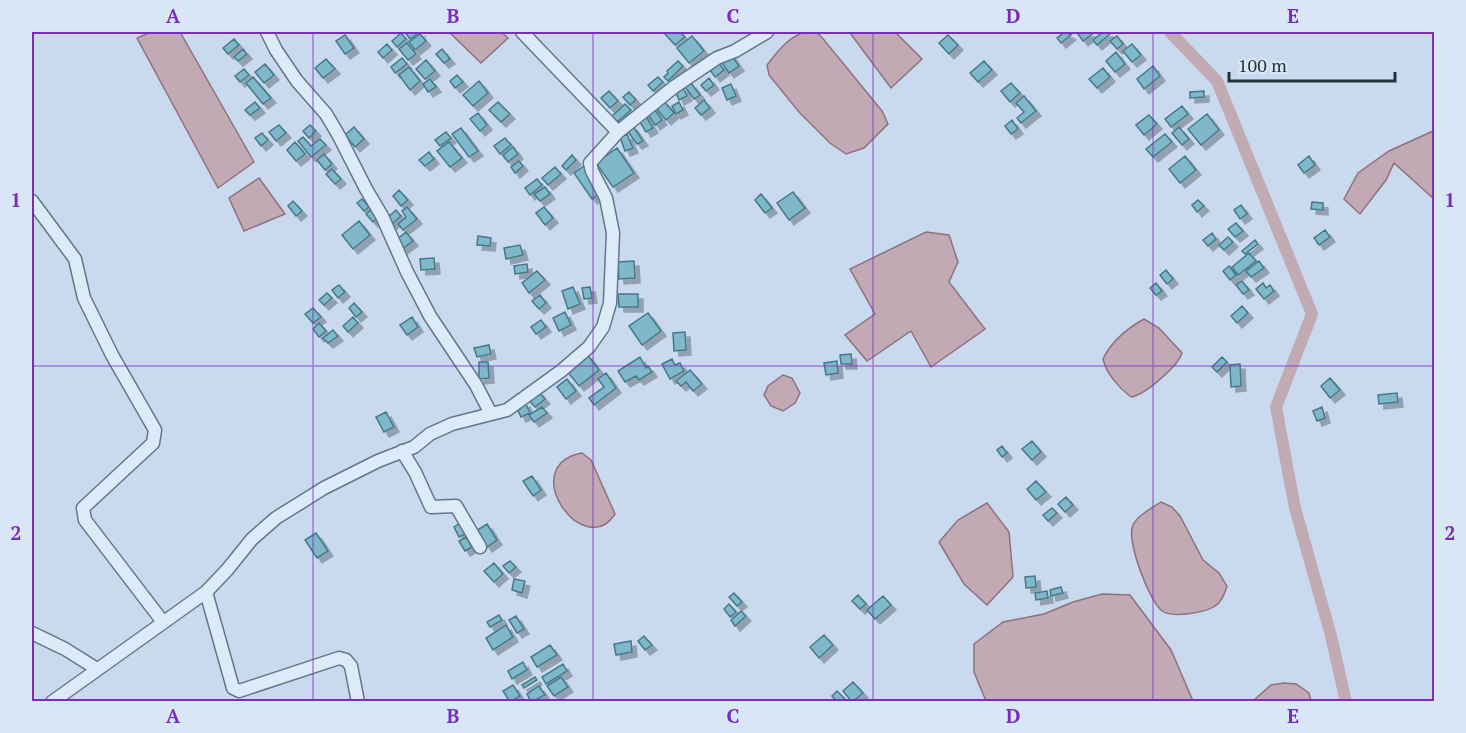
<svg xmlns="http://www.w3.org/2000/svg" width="1466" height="733" viewBox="0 0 1466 733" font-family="'PT Serif',serif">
<defs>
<filter id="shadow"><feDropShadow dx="5" dy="5" stdDeviation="0" flood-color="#0004"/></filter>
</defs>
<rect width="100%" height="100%" fill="#c9daee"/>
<path fill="#c2aab5" stroke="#91707e" stroke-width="1.5" d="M 151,32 L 180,32 L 254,162 L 218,188 L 137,38 Z
M 449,32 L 501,32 L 508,38 L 481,63 Z
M 805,32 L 814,32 L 820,35 L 882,111 L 888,124 L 864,148 L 846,154 L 830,143 L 799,112 L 769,75 L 767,65 C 778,51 788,37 805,32 Z
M 852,32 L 895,32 L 922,59 L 891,88 L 850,33 Z
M 1433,131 L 1434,133 L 1434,199 L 1394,163 L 1386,180 L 1360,214 L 1344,199 L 1358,173 L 1389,151 Z
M 259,178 L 285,214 L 244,231 L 229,198 Z
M 926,232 L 949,235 L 958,262 L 949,282 L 985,329 L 931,367 L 911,331 L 867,361 L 845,335 L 875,314 L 850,269 Z
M 1144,319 L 1159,328 L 1182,353 C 1178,366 1145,395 1131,397 C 1119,388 1106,373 1103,359 C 1111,342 1128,328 1144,319 Z
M 783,375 L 792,378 L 800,393 L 795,403 L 783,411 L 771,406 L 764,395 L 768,386 Z
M 582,453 L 591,460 L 615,514 C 584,562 515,466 582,453 Z
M 1161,502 L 1172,507 L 1180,516 L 1203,560 L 1219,573 L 1227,586 C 1225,593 1222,602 1215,606 C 1205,613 1172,618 1162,611 C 1149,601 1126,540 1133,525 C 1138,515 1152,508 1161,502 Z
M 987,503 L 1009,532 L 1013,577 L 987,605 L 964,584 L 939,542 L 958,520 Z
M 1102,594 L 1130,595 L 1171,650 L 1193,701 L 986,701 L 974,672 L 974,644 L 1003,622 L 1044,614 L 1073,602 Z
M 1284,683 L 1296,684 L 1309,693 L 1311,701 L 1253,701 L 1271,685 Z"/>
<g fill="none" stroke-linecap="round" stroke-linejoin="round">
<path stroke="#c2aab5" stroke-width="12" d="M 1170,32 L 1217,81 L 1312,314 L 1276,407 L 1295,508 L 1331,636 L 1346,702"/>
</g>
<path fill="#80b8cb" stroke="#447989" stroke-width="1.5" filter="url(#shadow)" d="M 405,32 L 420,32 L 410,39 Z
M 666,32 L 680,32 L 685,37 L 675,45 L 664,33 Z
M 1065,32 L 1071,35 L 1061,43 L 1057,38 Z
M 1082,32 L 1095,32 L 1083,41 L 1078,34 Z
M 1103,32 L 1108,32 L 1110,34 L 1097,45 L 1093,40 Z
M 401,33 L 406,39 L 397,47 L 392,41 Z
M 420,34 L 426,41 L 415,50 L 409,42 Z
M 345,35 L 354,48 L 345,54 L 336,41 Z
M 948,35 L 958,45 L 949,54 L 939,43 Z
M 692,36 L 704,51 L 689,63 L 677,48 Z
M 1117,36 L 1123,44 L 1117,49 L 1110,41 Z
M 234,39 L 239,45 L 228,54 L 223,48 Z
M 407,43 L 416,54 L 408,60 L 399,49 Z
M 387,44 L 392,50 L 383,58 L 378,52 Z
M 1132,44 L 1141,55 L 1132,62 L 1123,51 Z
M 243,49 L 247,54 L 238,61 L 234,57 Z
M 442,49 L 450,59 L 444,63 L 436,54 Z
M 1116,52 L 1125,64 L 1115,72 L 1106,61 Z
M 730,53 L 739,66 L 729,73 L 720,60 Z
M 402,58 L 407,64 L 395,73 L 391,67 Z
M 326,59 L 335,69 L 323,78 L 315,68 Z
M 426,60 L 435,71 L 425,79 L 416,69 Z
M 678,61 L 683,66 L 668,81 L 664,77 L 668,73 L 667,71 Z
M 984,61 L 992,70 L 978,82 L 970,73 Z
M 719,63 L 724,70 L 715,77 L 710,70 Z
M 265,64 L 274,75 L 264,83 L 255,72 Z
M 1153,66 L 1160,76 L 1144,89 L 1137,79 Z
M 409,67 L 420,81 L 410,90 L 399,75 Z
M 1103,68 L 1110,77 L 1097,88 L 1089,79 Z
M 244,69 L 249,75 L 240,82 L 235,76 Z
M 457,75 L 463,82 L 455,88 L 450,81 Z
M 253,77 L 271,98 L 263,104 L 246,83 Z
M 658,77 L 663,82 L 653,91 L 648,85 Z
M 709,78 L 714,85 L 706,91 L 701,85 Z
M 430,79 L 436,87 L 428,92 L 423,84 Z
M 479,81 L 488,93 L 473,106 L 463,95 Z
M 691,83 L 700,95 L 694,99 L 685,87 Z
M 1011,83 L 1020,93 L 1010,102 L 1001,91 Z
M 731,84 L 736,96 L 727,100 L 722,88 Z
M 683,87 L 687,96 L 679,100 L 675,90 Z
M 609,91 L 618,101 L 610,108 L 601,98 Z
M 1204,91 L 1204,97 L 1190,98 L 1190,92 Z
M 629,92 L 636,100 L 630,105 L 623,97 Z
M 1024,96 L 1036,111 L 1021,123 L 1017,118 L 1024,112 L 1016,103 Z
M 704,100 L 710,108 L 701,115 L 695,108 Z
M 664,101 L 674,113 L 666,120 L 656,108 Z
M 255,102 L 260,108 L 250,115 L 245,110 Z
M 498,102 L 510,114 L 501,122 L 489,110 Z
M 679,102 L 683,110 L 676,114 L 672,106 Z
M 625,104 L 631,110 L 616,123 L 611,117 Z
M 1182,106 L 1188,114 L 1171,127 L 1165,119 Z
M 653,107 L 662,120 L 655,125 L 646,112 Z
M 478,113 L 487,125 L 480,131 L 470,119 Z
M 644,113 L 653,128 L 646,132 L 637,117 Z
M 1207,114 L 1219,130 L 1201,145 L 1188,129 Z
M 1149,115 L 1157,124 L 1144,135 L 1136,125 Z
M 1012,120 L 1018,129 L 1011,134 L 1005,126 Z
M 279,125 L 286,133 L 276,141 L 269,132 Z
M 310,125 L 316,131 L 309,138 L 303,131 Z
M 632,125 L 643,141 L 637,144 L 626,129 Z
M 354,127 L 364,139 L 355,147 L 345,135 Z
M 1179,127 L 1189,139 L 1182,145 L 1172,133 Z
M 461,128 L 478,151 L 469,157 L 452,134 Z
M 446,132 L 451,138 L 440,146 L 435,140 Z
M 262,133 L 268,140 L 261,146 L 255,138 Z
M 627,134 L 633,148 L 625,151 L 620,137 Z
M 1165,134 L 1172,142 L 1153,157 L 1146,149 Z
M 303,137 L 311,146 L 320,139 L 326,145 L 311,157 L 298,141 Z
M 505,138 L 511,145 L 500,154 L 494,146 Z
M 295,142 L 305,154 L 296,161 L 287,150 Z
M 449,142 L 462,158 L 450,167 L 437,151 Z
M 513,147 L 518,154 L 508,162 L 503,155 Z
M 617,148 L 634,173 L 613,187 L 596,163 Z
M 429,152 L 434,159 L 425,166 L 419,160 Z
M 324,154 L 332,164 L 325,170 L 317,160 Z
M 572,155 L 576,160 L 566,170 L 562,166 Z
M 1185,156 L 1196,170 L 1180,183 L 1169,169 Z
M 1309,156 L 1315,165 L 1304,173 L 1298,165 Z
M 519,161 L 523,166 L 515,173 L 511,167 Z
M 584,166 L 602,192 L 592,199 L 574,173 Z
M 555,167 L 561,174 L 548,185 L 542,178 Z
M 332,169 L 341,179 L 335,184 L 326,174 Z
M 537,179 L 542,185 L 530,195 L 525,188 Z
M 545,187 L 550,194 L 540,201 L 534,194 Z
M 399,190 L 408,200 L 401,206 L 393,196 Z
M 793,192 L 805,208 L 789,220 L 777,203 Z
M 761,194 L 772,208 L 765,213 L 755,200 Z
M 362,199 L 369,207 L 364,211 L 357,203 Z
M 1198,200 L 1204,206 L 1197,212 L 1192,205 Z
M 293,201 L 302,211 L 296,216 L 288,206 Z
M 1312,202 L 1323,203 L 1323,210 L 1311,209 Z
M 1241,205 L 1247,214 L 1240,219 L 1234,210 Z
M 407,207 L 417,219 L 403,230 L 398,224 L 406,217 L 402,211 Z
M 544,207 L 553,218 L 545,225 L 536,213 Z
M 372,209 L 379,217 L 373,222 L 366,214 Z
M 396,210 L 401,216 L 392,224 L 387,218 Z
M 359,221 L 370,235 L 353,249 L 342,235 Z
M 1236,223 L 1243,231 L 1235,237 L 1228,229 Z
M 1325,230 L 1330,237 L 1319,245 L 1314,238 Z
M 406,232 L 413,241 L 402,249 L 395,241 Z
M 1212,233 L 1216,239 L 1208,246 L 1203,240 Z
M 478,236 L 491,238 L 490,246 L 477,245 Z
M 1228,237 L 1233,242 L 1224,250 L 1219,245 Z
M 1255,240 L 1258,244 L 1245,254 L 1242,251 Z
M 520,245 L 523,255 L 506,259 L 504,248 Z
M 1249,253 L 1256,261 L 1238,275 L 1232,267 Z
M 434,258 L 435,269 L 421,270 L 420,259 Z
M 634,261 L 635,278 L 619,279 L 618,262 Z
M 1259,261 L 1264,268 L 1251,277 L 1246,271 Z
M 527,264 L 528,272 L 515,274 L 514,266 Z
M 1229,266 L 1236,275 L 1230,280 L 1223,271 Z
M 1166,270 L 1173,279 L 1167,284 L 1160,275 Z
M 537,271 L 545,280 L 529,293 L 522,283 Z
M 1242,281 L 1249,290 L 1243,294 L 1236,285 Z
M 1156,283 L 1162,291 L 1156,295 L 1150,288 Z
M 1263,283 L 1266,288 L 1270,285 L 1274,291 L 1264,299 L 1256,289 Z
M 339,285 L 345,292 L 338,298 L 332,290 Z
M 573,287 L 580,304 L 568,309 L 562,291 Z
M 590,287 L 592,298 L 584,299 L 582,288 Z
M 327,293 L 332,298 L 324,305 L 319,300 Z
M 618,294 L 638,294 L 638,307 L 619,307 Z
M 540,295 L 546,303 L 539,309 L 532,301 Z
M 354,303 L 362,312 L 356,317 L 349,308 Z
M 1242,306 L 1248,313 L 1237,323 L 1231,316 Z
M 313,308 L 321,317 L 313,323 L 305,314 Z
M 565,312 L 571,325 L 559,331 L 553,318 Z
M 648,313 L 661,331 L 642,345 L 629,326 Z
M 353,317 L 358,323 L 348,332 L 343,326 Z
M 412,317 L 418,327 L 407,335 L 400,325 Z
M 541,320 L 546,327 L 536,334 L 531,327 Z
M 319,323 L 326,331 L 319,337 L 313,329 Z
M 333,330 L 338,336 L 328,343 L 323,338 Z
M 685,332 L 686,350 L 674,351 L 673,333 Z
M 489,345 L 491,354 L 477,357 L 474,348 Z
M 587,354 L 599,370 L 579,386 L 566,370 Z
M 851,354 L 852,364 L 841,364 L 840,355 Z
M 640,357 L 646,368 L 648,366 L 652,372 L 639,380 L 636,376 L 625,382 L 618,371 Z
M 1222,357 L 1227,362 L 1217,372 L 1212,367 Z
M 672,359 L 675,365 L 680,363 L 684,371 L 670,379 L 662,364 Z
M 837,361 L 838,373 L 826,375 L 824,363 Z
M 479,362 L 488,362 L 489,378 L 479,379 Z
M 1240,364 L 1241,386 L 1231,387 L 1230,365 Z
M 690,370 L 702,384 L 693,391 L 686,382 L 681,386 L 676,381 Z
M 606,373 L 616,388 L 594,405 L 589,398 L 604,387 L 598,379 Z
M 1330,378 L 1340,390 L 1330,398 L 1321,386 Z
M 567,379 L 576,391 L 566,399 L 557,387 Z
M 538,391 L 545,399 L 535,407 L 528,399 Z
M 1397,393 L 1398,402 L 1379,404 L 1378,395 Z
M 525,402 L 530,413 L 521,417 L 516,406 Z
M 542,407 L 547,413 L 534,422 L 529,415 Z
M 1322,407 L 1325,418 L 1317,421 L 1313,411 Z
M 386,412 L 394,427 L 384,432 L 376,417 Z
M 1032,441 L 1041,452 L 1032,460 L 1022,449 Z
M 1002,446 L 1007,453 L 1002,457 L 997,450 Z
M 532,476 L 541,490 L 533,496 L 523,481 Z
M 1036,481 L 1046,492 L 1036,500 L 1027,489 Z
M 1066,497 L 1073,505 L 1065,512 L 1058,504 Z
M 1052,508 L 1057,513 L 1048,521 L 1043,515 Z
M 460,523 L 465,534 L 459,537 L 454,527 Z
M 487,524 L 497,540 L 487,547 L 476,531 Z
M 316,533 L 328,551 L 317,558 L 305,540 Z
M 466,537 L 472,547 L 465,551 L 459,541 Z
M 510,561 L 516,567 L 509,573 L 503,566 Z
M 494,563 L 503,574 L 494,582 L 484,571 Z
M 1035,576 L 1036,587 L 1026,588 L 1025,577 Z
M 514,579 L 525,581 L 522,593 L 512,590 Z
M 1061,587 L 1063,593 L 1051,596 L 1050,590 Z
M 1047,591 L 1048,598 L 1036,600 L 1035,593 Z
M 734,593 L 742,602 L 737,606 L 729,597 Z
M 858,595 L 866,604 L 860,609 L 852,601 Z
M 883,596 L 891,605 L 875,619 L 867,610 Z
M 729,604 L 736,612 L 730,617 L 724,609 Z
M 741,611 L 746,616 L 735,626 L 731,620 Z
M 499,615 L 502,620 L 490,627 L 487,622 Z
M 516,616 L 524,629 L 517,633 L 509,620 Z
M 506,625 L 513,637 L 493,650 L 486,638 Z
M 824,635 L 833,645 L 819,658 L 810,647 Z
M 644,636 L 652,645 L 645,650 L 638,641 Z
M 631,641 L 632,652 L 616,655 L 614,644 Z
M 550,645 L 557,655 L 537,667 L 531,657 Z
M 523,662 L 527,670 L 512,679 L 508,671 Z
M 563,664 L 567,671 L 546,684 L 542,677 Z
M 535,677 L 537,680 L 524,688 L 522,685 Z
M 561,677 L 568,687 L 554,696 L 547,686 Z
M 853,682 L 863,693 L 852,702 L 843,691 Z
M 513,685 L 520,696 L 510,702 L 503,691 Z
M 539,686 L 545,695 L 531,702 L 527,694 Z
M 837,691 L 845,699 L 842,702 L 837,702 L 832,696 Z"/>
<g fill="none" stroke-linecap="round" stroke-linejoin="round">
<defs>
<path id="minor" d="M 267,32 L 276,50 L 297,81 L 326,114 L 339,136 L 366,189 L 382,216 L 407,272 L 430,316 L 476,385 L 491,414
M 522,32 L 618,132
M 32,201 L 75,259 L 84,298 L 112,355 L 155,430 L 153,443 L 83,508 L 85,520 L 163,622
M 402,451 L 415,472 L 431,507 L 456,506 L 480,547
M 206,592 L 233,688 L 239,691 L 339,658 L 346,660 L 351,666 L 358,702
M 32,633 L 65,649 L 97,669
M 52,702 L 206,592 L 227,570 L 252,539 L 276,518 L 324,488 L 378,461 L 414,447 L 430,434 L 452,424 L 507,410 L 561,371 L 589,347 L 603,327 L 610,303 L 613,233 L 606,198 L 592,171 L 590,163 L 618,132 L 674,87 L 717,58 L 735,51 L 767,32"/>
</defs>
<use href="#minor" stroke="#5e7a8a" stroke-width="15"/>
<use href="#minor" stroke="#ddeaf8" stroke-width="12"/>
</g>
<path fill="none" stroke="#7b2cbf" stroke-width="1.5" stroke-opacity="0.55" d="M 313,32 L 313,702M 593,32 L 593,702M 873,32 L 873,702M 1153,32 L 1153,702M 32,366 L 1434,366"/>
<rect width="1466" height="733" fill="none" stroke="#d9e6f5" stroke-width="66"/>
<path d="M1229 72v9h166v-9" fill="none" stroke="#21333b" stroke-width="3"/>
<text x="1238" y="72" font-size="18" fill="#21333b" stroke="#d9e6f5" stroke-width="4.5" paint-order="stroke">100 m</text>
<rect x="33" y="33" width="1400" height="667" fill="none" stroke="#7b2cbf" stroke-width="2"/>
<g font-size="20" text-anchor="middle" font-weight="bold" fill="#7b2cbf">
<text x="173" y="23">A</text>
<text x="453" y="23">B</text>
<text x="733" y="23">C</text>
<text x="1013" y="23">D</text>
<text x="1293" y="23">E</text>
<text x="16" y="207">1</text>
<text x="1450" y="207">1</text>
<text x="16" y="540">2</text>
<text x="1450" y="540">2</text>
<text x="173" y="723">A</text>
<text x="453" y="723">B</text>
<text x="733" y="723">C</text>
<text x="1013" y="723">D</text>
<text x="1293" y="723">E</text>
</g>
</svg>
